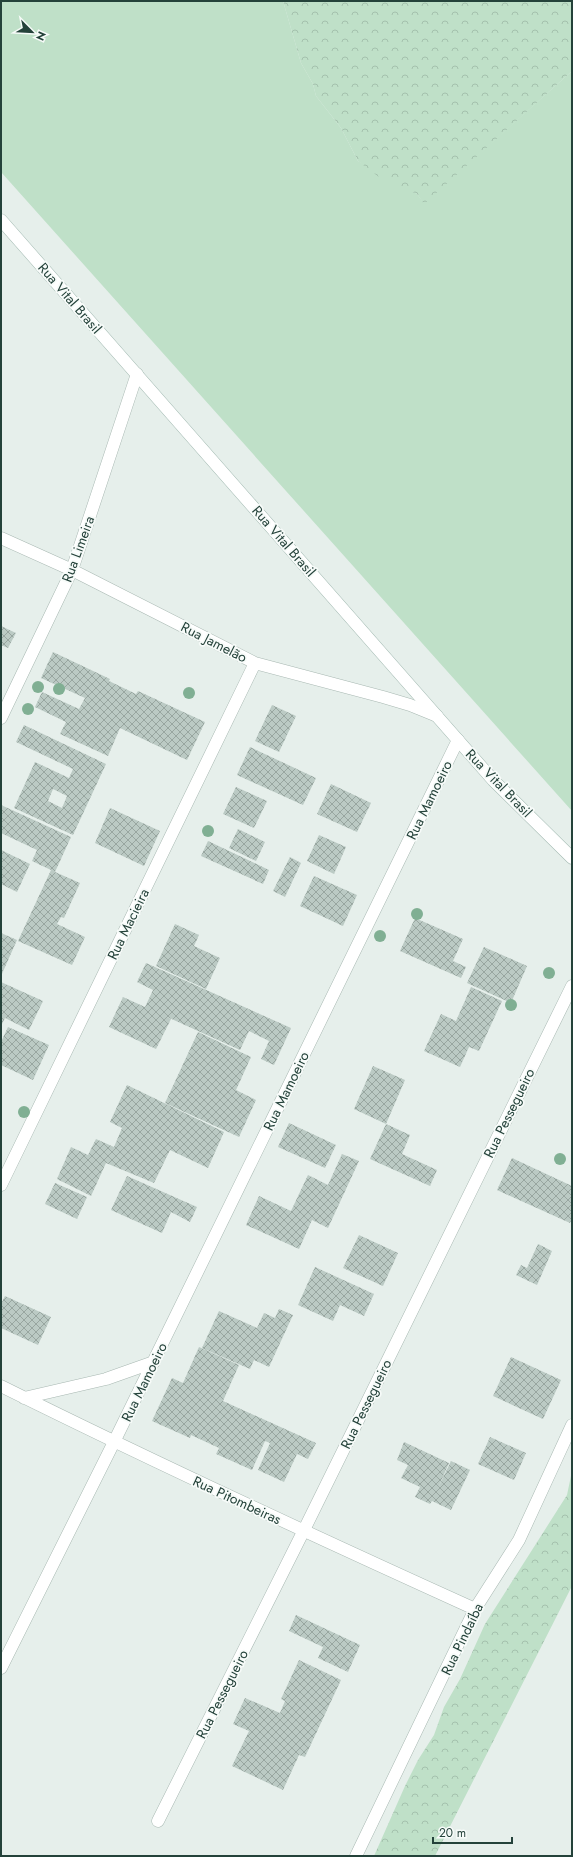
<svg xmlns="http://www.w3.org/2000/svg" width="573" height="1857" viewBox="0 0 573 1857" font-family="Jost,sans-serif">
<defs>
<pattern id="forest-crowns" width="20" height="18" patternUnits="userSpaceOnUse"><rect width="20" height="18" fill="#bfe0c8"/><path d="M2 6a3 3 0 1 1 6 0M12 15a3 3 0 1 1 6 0" fill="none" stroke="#a4c1ad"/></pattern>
<pattern id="building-cross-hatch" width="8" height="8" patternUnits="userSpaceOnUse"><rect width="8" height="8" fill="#bbcac4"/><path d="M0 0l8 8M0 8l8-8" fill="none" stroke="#98a6a0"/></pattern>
</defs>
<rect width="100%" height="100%" fill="#e6efeb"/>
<path fill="#bfe0c8" d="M 1,1 L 283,1 L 301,63 L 313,84 L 316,96 L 341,128 L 358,161 L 417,194 L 424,203 L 572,71 L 572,811 L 1,172 Z"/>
<path fill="url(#forest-crowns)" d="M 283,1 L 572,1 L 572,71 L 424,204 L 417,194 L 380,178 L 358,161 L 341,128 L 316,96 L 313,84 L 301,63 Z
M 572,1471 L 572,1586 L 435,1856 L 374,1856 L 405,1786 L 418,1760 L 434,1735 L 444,1707 L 460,1679 L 485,1624 L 567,1495 Z"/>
<path fill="url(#building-cross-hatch)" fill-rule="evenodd" d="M 1,626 L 16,633 L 8,648 L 1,645 Z
M 53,652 L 110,679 L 109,681 L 136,694 L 138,691 L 205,722 L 187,760 L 120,728 L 108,756 L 60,734 L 66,722 L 35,707 L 42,692 L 79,709 L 85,698 L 41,678 Z
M 272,705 L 296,716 L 279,752 L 255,741 Z
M 24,725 L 106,764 L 73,835 L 14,808 L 35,762 L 69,778 L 73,769 L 16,742 ZM 53,789 L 67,796 L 62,808 L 48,801 Z
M 250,747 L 316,778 L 303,805 L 237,775 Z
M 331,784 L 371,803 L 357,832 L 317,814 Z
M 236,787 L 267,801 L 254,828 L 223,814 Z
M 1,805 L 71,837 L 55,872 L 80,883 L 64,918 L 61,917 L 57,924 L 85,937 L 72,965 L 18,941 L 51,870 L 32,861 L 37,850 L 1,833 Z
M 110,808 L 160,831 L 144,866 L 95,843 Z
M 238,829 L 265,842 L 256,861 L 229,848 Z
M 319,835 L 346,847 L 334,874 L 307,861 Z
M 208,841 L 269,870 L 263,884 L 201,856 Z
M 1,850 L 30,864 L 17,892 L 1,884 Z
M 290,857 L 301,863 L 285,897 L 273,891 Z
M 314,876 L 357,895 L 343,926 L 300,906 Z
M 415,918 L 463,939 L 453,961 L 466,967 L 461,978 L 400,951 Z
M 175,924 L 199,935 L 194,946 L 220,958 L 206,989 L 156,966 Z
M 1,933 L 17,940 L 1,976 Z
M 484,947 L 527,966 L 511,1003 L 467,983 Z
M 146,963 L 291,1028 L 274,1065 L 261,1059 L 269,1041 L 249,1031 L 240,1050 L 165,1016 L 171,1019 L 156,1049 L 109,1027 L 123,997 L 145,1007 L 153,990 L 137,982 Z
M 1,982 L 43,1001 L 29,1030 L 5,1018 L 1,1026 Z
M 471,987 L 502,1001 L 479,1051 L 469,1047 L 460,1067 L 424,1051 L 441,1014 L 456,1021 Z
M 8,1027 L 49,1045 L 33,1080 L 1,1065 L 1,1042 Z
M 198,1032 L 251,1057 L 236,1090 L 256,1100 L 239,1137 L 165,1103 Z
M 373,1066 L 405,1080 L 386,1124 L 354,1109 Z
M 127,1085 L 224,1132 L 208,1168 L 170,1150 L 154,1183 L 106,1163 L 91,1196 L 57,1179 L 71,1147 L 88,1155 L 96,1139 L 114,1147 L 122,1128 L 110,1122 Z
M 289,1123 L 336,1145 L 325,1168 L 278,1147 Z
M 386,1124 L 410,1135 L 402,1154 L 437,1170 L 430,1186 L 370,1159 Z
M 342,1154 L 359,1161 L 328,1228 L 312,1220 L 299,1249 L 246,1225 L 259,1196 L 291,1211 L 308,1175 L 328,1185 Z
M 512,1158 L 572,1186 L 572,1219 L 570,1223 L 497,1190 Z
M 127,1176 L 197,1207 L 190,1222 L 171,1212 L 162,1233 L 111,1210 Z
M 55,1183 L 87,1197 L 77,1219 L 45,1204 Z
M 359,1235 L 398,1253 L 383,1286 L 343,1268 Z
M 538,1244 L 552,1251 L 537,1285 L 516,1275 L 521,1265 L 527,1268 Z
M 315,1267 L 374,1294 L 364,1316 L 340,1305 L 333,1321 L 298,1305 Z
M 5,1296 L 51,1317 L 38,1345 L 1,1328 L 1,1304 Z
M 279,1309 L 293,1315 L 269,1367 L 254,1360 L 250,1369 L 202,1348 L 219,1311 L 257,1328 L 264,1313 L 275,1318 Z
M 199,1347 L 239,1365 L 223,1401 L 316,1443 L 308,1459 L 297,1454 L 284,1482 L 258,1470 L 270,1443 L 265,1441 L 252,1470 L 216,1454 L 219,1448 L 191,1435 L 190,1438 L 152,1421 L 172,1378 L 183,1383 Z
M 511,1357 L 561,1380 L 543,1419 L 493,1396 Z
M 490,1437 L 526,1453 L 514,1480 L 478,1464 Z
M 404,1442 L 449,1463 L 438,1488 L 451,1461 L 470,1470 L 451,1510 L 432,1501 L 430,1504 L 415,1497 L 420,1487 L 401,1478 L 408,1465 L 397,1460 Z
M 296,1615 L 360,1645 L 348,1672 L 318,1658 L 323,1647 L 289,1631 Z
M 299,1660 L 341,1680 L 305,1757 L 299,1755 L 283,1790 L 232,1766 L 249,1731 L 233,1724 L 245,1698 L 280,1713 L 285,1701 L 281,1699 Z"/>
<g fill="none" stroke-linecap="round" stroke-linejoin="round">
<defs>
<path id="minor" d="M 1,538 L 72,570 L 255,663 L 383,697 L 410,705 L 437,716
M 1,718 L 72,570 L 137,374
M 1,1185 L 255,663
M 1,1386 C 158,1464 316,1537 475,1609
M 24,1398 L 106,1379 L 154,1362
M 1,1668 L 114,1442 L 458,740
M 158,1821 L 303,1532 L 572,986
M 356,1856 L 475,1609 L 519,1540 L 572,1425"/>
<path id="secondary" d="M 1,220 L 493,780 L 572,858"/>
</defs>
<use href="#minor" stroke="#a8b8b2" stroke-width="13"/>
<use href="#secondary" stroke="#a4bbb3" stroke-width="13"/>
<use href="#minor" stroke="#fff" stroke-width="12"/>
<use href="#secondary" stroke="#fff" stroke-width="12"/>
</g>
<g fill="#80af93">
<circle cx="38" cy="687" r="6"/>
<circle cx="59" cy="689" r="6"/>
<circle cx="189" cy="693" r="6"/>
<circle cx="28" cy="709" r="6"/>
<circle cx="208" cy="831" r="6"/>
<circle cx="417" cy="914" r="6"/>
<circle cx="380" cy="936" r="6"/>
<circle cx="549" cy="973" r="6"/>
<circle cx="511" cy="1005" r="6"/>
<circle cx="24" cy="1112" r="6"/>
<circle cx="560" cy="1159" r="6"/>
</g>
<g text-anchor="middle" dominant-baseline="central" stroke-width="3.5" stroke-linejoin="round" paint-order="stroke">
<g font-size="14" fill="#24423a" stroke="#f7fbf9">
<text transform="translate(70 298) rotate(49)">Rua Vital Brasil</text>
<text transform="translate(284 541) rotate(49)">Rua Vital Brasil</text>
<text transform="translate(78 549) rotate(-70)">Rua Limeira</text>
<text transform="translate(214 642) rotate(27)">Rua Jamelão</text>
<text transform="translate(499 783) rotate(46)">Rua Vital Brasil</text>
<text transform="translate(429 800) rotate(-64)">Rua Mamoeiro</text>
<text transform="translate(128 924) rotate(-64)">Rua Macieira</text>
<text transform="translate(286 1091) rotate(-64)">Rua Mamoeiro</text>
<text transform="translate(509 1113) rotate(-64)">Rua Pessegueiro</text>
<text transform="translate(144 1382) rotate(-64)">Rua Mamoeiro</text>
<text transform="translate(366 1404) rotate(-64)">Rua Pessegueiro</text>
<text transform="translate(237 1500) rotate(25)">Rua Pitombeiras</text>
<text transform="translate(462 1639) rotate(-64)">Rua Pindaíba</text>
<text transform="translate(222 1694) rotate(-63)">Rua Pessegueiro</text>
</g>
</g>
<rect width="573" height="1857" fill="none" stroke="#24423a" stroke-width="4"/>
<g transform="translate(32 32) rotate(114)" stroke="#f7fbf9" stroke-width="3" paint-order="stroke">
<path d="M0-3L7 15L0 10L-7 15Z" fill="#24423a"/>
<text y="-6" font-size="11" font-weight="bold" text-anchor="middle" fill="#24423a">N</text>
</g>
<path d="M433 1837v6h79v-6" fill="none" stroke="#24423a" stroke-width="2"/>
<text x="439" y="1837" font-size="12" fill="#24423a" stroke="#f7fbf9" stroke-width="3" paint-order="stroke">20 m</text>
</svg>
